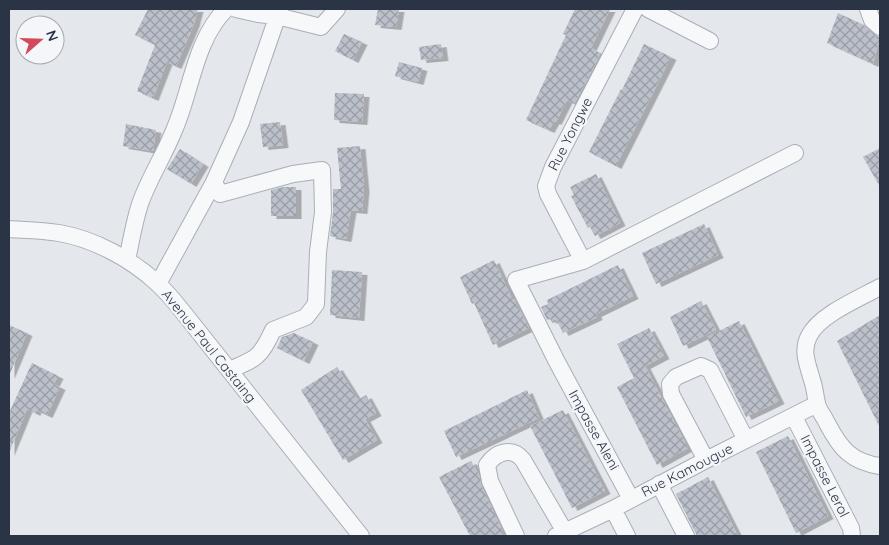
<svg xmlns="http://www.w3.org/2000/svg" width="889" height="545" viewBox="0 0 889 545" font-family="Quicksand,sans-serif">
<defs>
<pattern id="building-cross-hatch" width="8" height="8" patternUnits="userSpaceOnUse" patternTransform="scale(1.25)"><rect width="8" height="8" fill="#bbc0ca"/><path d="M0 0l8 8M0 8l8-8" fill="none" stroke="#989da6"/></pattern>
<filter id="shadow"><feDropShadow dx="5.5" dy="3" stdDeviation="0" flood-color="#0004"/></filter>
</defs>
<rect width="100%" height="100%" fill="#e4e7ec"/>
<path fill="url(#building-cross-hatch)" filter="url(#shadow)" d="M 148,9 L 198,9 L 194,24 L 176,66 L 167,62 L 153,98 L 137,91 L 155,45 L 135,35 Z
M 378,9 L 399,9 L 396,27 L 375,25 Z
M 575,9 L 610,9 L 591,48 L 600,53 L 595,65 L 574,104 L 567,100 L 556,122 L 554,121 L 549,130 L 526,120 L 566,35 L 563,34 Z
M 838,13 L 864,25 L 873,35 L 880,37 L 873,64 L 827,43 Z
M 344,34 L 362,42 L 353,60 L 335,51 Z
M 441,44 L 443,58 L 421,60 L 419,47 Z
M 644,44 L 671,57 L 616,166 L 589,152 L 621,89 L 622,90 Z
M 399,62 L 422,68 L 418,82 L 395,76 Z
M 335,93 L 364,94 L 362,122 L 334,120 Z
M 280,122 L 283,145 L 263,147 L 260,124 Z
M 126,124 L 156,130 L 153,151 L 123,146 Z
M 360,146 L 364,189 L 362,211 L 351,210 L 346,239 L 330,236 L 333,213 L 333,189 L 341,189 L 337,148 Z
M 880,148 L 880,187 L 863,157 Z
M 180,149 L 203,164 L 191,184 L 167,169 Z
M 596,174 L 620,223 L 595,236 L 590,227 L 588,228 L 571,196 L 574,195 L 570,187 Z
M 283,187 L 296,187 L 296,216 L 271,216 L 271,190 Z
M 704,224 L 718,255 L 656,284 L 642,253 Z
M 494,260 L 512,299 L 514,299 L 529,328 L 493,345 L 474,303 L 472,304 L 460,277 Z
M 618,265 L 633,296 L 596,314 L 597,317 L 563,333 L 556,319 L 551,321 L 550,319 L 547,320 L 541,307 L 548,304 L 547,300 Z
M 332,270 L 362,272 L 359,318 L 330,315 Z
M 701,301 L 716,330 L 683,346 L 670,317 Z
M 880,315 L 880,428 L 837,341 Z
M 739,321 L 779,401 L 746,417 L 707,337 Z
M 9,325 L 27,333 L 9,376 Z
M 649,328 L 664,356 L 645,366 L 688,448 L 657,465 L 617,387 L 634,378 L 617,344 Z
M 294,333 L 313,342 L 304,361 L 277,348 L 282,337 Z
M 32,363 L 58,376 L 54,384 L 60,387 L 47,415 L 36,410 L 35,413 L 27,409 L 9,453 L 9,413 Z
M 337,367 L 358,400 L 366,395 L 376,413 L 365,419 L 377,440 L 343,460 L 301,390 Z
M 527,390 L 539,418 L 456,457 L 444,431 Z
M 563,410 L 605,491 L 572,508 L 530,426 Z
M 788,436 L 828,516 L 796,533 L 756,452 Z
M 471,461 L 479,475 L 481,485 L 505,536 L 470,536 L 439,477 Z
M 708,477 L 738,536 L 697,536 L 676,494 Z"/>
<g fill="none" stroke-linecap="round" stroke-linejoin="round">
<defs>
<path id="street" d="M 236,9 L 258,14 L 277,16 L 321,27 L 337,9
M 648,9 L 710,41
M 868,9 L 872,20 L 880,27
M 214,182 L 220,194 L 293,174 L 322,170 L 323,212 L 318,252 L 316,304 L 306,317 L 273,330 C 261,357 256,359 229,370
M 9,229 C 25,230 42,230 59,233 C 94,239 131,259 157,283 C 167,292 175,302 183,312 L 361,536
M 127,260 C 131,242 134,222 140,204 C 149,178 165,154 175,128 C 192,88 195,40 226,9
M 583,261 L 548,194 L 546,186 L 553,167 L 635,9
M 158,284 L 214,182 L 241,122 L 280,9
M 880,287 C 860,298 819,315 809,336 C 801,351 808,365 812,380 C 815,388 815,395 817,403 C 818,410 824,416 827,423 C 840,448 851,462 880,466
M 794,417 L 851,528 L 852,536
M 706,460 L 671,394 L 670,384 L 676,377 L 701,366 L 710,370 L 746,440
M 659,484 L 686,536
M 631,499 L 557,362 L 516,280 L 583,261 L 795,153
M 613,509 L 627,536
M 516,536 L 490,481 L 487,465 C 496,452 512,446 523,460 L 565,532
M 556,536 L 613,509 L 706,460 L 817,404"/>
</defs>
<use href="#street" stroke="#a9aeb7" stroke-width="18"/>
<use href="#street" stroke="#f7f8fa" stroke-width="16"/>
</g>
<g text-anchor="middle" dominant-baseline="central" stroke-width="4.5" stroke-linejoin="round" paint-order="stroke">
<g font-size="14" fill="#2b3445" stroke="#f4f6f9">
<text transform="translate(570 134) rotate(-63)">Rue Yongwe</text>
<text transform="translate(209 346) rotate(51)">Avenue Paul Castaing</text>
<text transform="translate(594 430) rotate(61)">Impasse Aleni</text>
<text transform="translate(687 470) rotate(-27)">Rue Kamougue</text>
<text transform="translate(825 476) rotate(63)">Impasse Lerol</text>
</g>
</g>
<rect width="889" height="545" fill="none" stroke="#2b3445" stroke-width="20"/>
<g transform="translate(40 40) rotate(70)"><circle r="24" fill="#f4f6f9" stroke="#a4a8b1"/>
<path d="M0-4L9 19L0 12L-9 19Z" fill="#d1495b"/>
<text y="-8" font-size="14" font-weight="bold" text-anchor="middle" fill="#2b3445">N</text>
</g>
</svg>
